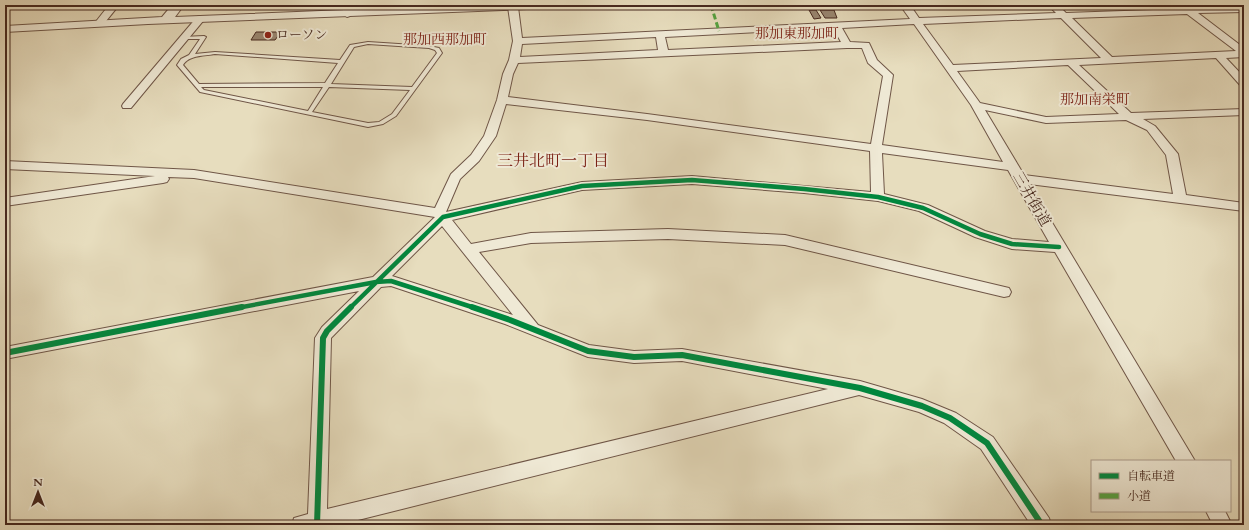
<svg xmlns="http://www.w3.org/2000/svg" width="1249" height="530" viewBox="0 0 1249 530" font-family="Cardo,'Noto Serif JP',serif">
<rect width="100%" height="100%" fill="#e7ddbe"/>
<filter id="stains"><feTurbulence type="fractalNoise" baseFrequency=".005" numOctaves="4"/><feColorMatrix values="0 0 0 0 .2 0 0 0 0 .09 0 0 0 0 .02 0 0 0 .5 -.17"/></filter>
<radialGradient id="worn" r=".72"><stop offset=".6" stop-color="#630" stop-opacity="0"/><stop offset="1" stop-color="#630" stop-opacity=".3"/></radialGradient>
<path fill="#9a8772" stroke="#47291f" d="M 809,10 L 816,10 L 821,18 L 814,19 Z
M 820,10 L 834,10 L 837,18 L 825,18 Z
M 256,32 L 281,32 L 275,40 L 251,40 Z"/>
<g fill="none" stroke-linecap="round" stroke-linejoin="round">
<defs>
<path id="service" d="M 204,36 L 206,37 L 195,54 L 215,52 L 340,60 L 350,45 L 368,42 L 429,46 L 439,48 L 442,53 L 396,116 L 383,124 L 368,127 L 200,92 L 177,65 L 181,59 L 189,55 L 200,39 L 182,39 L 182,37 ZM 368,44 L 429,48 L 435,50 L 437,53 L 412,87 L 331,84 L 354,47 ZM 215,54 L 338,63 L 325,83 L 199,84 L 183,65 C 189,55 204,56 215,54 ZM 201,87 L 323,87 L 308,111 L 204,90 ZM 329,87 L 410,90 L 392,114 L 379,122 L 368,123 L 312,112 Z"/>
<path id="minor" d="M 109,5 L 119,5 L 102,26 L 96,26 L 94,24 Z
M 345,5 L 355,5 L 350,16 L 347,17 L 342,14 Z
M 510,5 L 516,5 L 518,7 L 522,38 L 910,19 L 900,5 L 910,5 L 919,18 L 1056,13 L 1048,5 L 1058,5 L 1066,13 L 1182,9 L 1186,6 L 1191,8 L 1244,6 L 1244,12 L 1198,13 L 1244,48 L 1244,57 L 1226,58 L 1244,77 L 1244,86 L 1240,85 L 1216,58 L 1079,65 L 1131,113 L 1244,109 L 1244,115 L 1143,119 L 1155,126 L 1178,154 L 1186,195 L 1244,203 L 1244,211 L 1029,184 L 1195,461 L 1176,461 L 1055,252 L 1012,249 L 975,237 L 919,211 L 878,201 L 804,193 L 692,184 L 582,190 L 452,220 L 471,244 L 531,233 L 668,229 L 785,235 L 1009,288 L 1011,292 L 1009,296 L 1004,297 L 785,245 L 668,239 L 531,243 L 479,252 L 538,325 L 589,345 L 634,351 L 682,349 L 860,381 L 922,399 L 956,413 L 993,437 L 1049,518 L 1051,525 L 1031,525 L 981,449 L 944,423 L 919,412 L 859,395 L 338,525 L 292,525 L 294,518 L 308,514 L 315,338 L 322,327 L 359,291 L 5,359 L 5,347 L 373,277 L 435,217 L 194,178 L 168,177 L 169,179 L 167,182 L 163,183 L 5,206 L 5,198 L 155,176 L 5,169 L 5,161 L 194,170 L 435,208 L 451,174 L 471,155 L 484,136 L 497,100 L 503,74 L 509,60 L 513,41 L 508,7 ZM 1187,14 L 1236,51 L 1112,57 L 1072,18 ZM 1061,18 L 1101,58 L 953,65 L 923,24 ZM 914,24 L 971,105 L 1003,162 L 882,145 L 893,75 L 877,60 L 869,43 L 850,42 L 842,28 ZM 833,28 L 841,42 L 668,50 L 665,37 ZM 656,37 L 658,50 L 520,57 L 522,44 ZM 847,48 L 862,48 L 868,63 L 883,76 L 871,144 L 647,114 L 508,97 L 513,74 L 518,63 ZM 1068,65 L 1119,114 L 1046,117 L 980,103 L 957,71 ZM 506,104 L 647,120 L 870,151 L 871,192 L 692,176 L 582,182 L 446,212 L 460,179 L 479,161 L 496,136 ZM 985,110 L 1046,123 L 1126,120 L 1147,130 L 1166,155 L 1173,194 L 1024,175 ZM 882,153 L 1008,170 L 1049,242 L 1012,239 L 985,231 L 928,205 L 884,194 ZM 442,226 L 513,315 L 392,276 ZM 391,286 L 505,324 L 588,357 L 634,363 L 682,361 L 828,389 L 327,509 L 331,338 L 381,287 Z
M 200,16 L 205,19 L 203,21 L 131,108 L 123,108 L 122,106 L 123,104 L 197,17 Z
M 1206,511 L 1225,511 L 1232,525 L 1213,525 Z"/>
<path id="tertiary" d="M 172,5 L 184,5 L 175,17 L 467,5 L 557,5 L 551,8 L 148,24 L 5,32 L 5,26 L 162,17 Z"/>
</defs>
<use href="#service" stroke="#6f5647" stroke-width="2"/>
<use href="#minor" stroke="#6f5647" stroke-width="2"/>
<use href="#tertiary" stroke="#6f5647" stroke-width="2"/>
<use href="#service" fill="#efe9d5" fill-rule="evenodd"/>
<use href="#minor" fill="#efe9d5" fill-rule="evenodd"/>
<use href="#tertiary" fill="#efe9d5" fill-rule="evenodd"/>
<path stroke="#55a341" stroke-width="3" stroke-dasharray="6 3" stroke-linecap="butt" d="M 711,5 L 719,31
M 816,5 L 820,10"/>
<defs>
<path id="cycleway-far1" d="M 237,308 L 376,282 L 391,281 L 475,308
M 350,308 L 443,217 L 582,186 L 692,180 L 804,189 L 878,197 L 923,208 L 980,234 L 1012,244 L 1059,247"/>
<path id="cycleway" d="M 472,307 L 510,320 L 588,351 L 634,357 L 682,355 L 860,388 L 922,406 L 950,418 L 987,443 L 1042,525
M 5,353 L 242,307
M 317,525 L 323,338 L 327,331 L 351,307"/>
</defs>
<use href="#cycleway-far1" stroke="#efe9d5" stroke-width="7"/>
<use href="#cycleway" stroke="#efe9d5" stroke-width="8"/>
<use href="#cycleway-far1" stroke="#00873e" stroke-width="4.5"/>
<use href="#cycleway" stroke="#00873e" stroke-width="6"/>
</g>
<circle fill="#8f2418" stroke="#efe9d5" stroke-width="1.5" cx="268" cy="35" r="4"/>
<g text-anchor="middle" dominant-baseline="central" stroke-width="4" stroke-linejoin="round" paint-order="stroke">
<g font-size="13" fill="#47291f" stroke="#efe9d5" text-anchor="start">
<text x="276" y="35">ローソン</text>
</g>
<g font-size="14" fill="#7a1f14" stroke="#efe9d5">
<text x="797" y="33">那加東那加町</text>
<text x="445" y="39">那加西那加町</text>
<text x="1095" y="99">那加南栄町</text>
</g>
<g font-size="15" fill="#47291f" stroke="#efe9d5">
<text transform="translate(1032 199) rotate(60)">三井街道</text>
</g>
<g font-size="16" fill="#7a1f14" stroke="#efe9d5">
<text x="553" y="161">三井北町一丁目</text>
</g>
</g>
<rect width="1249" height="530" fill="none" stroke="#e7ddbe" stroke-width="20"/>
<rect x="6" y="6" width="1237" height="518" fill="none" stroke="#47291f" stroke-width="2"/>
<rect x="10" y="10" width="1229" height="510" fill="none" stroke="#47291f"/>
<rect x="1091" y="460" width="140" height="52" fill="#efe9d5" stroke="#ac9c8c"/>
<rect x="1099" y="473" width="20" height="6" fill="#00873e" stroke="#ac9c8c"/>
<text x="1127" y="480" font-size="12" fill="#47291f">自転車道</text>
<rect x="1099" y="493" width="20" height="6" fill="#55a341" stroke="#ac9c8c"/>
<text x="1127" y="500" font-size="12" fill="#47291f">小道</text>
<g transform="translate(38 492)" stroke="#efe9d5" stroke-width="3" paint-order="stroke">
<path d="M0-3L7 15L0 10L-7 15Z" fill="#47291f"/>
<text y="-6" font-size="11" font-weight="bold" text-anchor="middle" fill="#47291f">N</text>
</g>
<rect width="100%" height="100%" filter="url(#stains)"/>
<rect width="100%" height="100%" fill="url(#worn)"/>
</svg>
